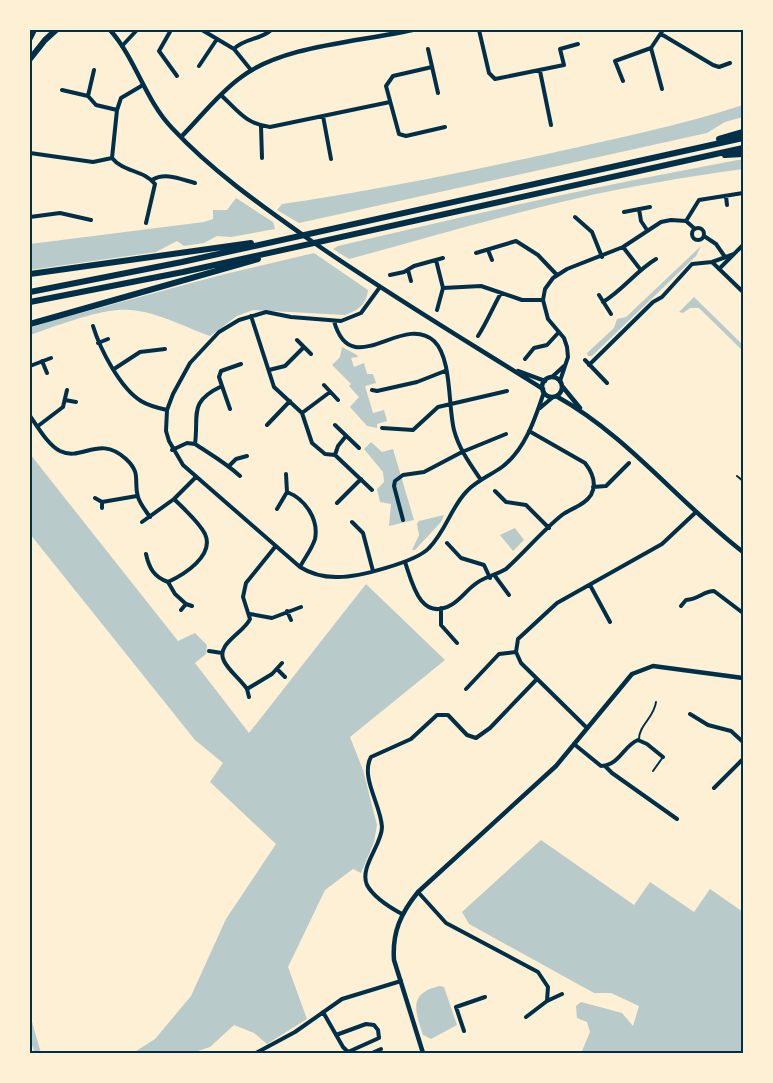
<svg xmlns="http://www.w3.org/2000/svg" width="773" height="1083" viewBox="0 0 773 1083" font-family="Manrope,sans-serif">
<rect width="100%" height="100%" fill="#fdf0d5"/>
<path fill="#b9caca" d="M 743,105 L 743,117 L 725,122 L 707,133 L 299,223 L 277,210 L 282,204 C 371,191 459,173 547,154 C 613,139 679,126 743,105 Z
M 743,159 L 743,169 C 686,177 630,186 574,199 C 498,217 424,239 349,259 L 333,249 L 338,246 C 472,214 607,184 743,159 Z
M 236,198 L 273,222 L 275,229 L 231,237 L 217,236 L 204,243 L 184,246 L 177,241 L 156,252 L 30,270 L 30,244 L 204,222 L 213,219 L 213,210 L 227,210 Z
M 701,246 L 696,256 L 592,356 L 588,356 L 587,353 L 614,328 L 617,319 L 626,317 Z
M 314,253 L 368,290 C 366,305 359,310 345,315 L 253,310 L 237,316 L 210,336 C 182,326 149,307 118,310 C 92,312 56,326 30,335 L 30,328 L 51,321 L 221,275 Z
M 694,297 L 743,345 L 743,351 L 699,308 L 690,308 L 683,313 L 679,312 Z
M 342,347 L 357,355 L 358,357 L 351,358 L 354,367 L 364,363 L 367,374 L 373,374 L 376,383 L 365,386 L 373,413 L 384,410 L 387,421 L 377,424 L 377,428 L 367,426 L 350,407 L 359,397 L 349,386 L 351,384 L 332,365 L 340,357 Z
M 371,442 L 382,452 L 393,449 L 414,520 L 389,526 L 391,504 L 380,502 L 377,489 L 384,482 L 383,472 L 364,449 Z
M 30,454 L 178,641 L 195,633 L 207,645 L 206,654 L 195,663 L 249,733 L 366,584 L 445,660 L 350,737 L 363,770 L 377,825 L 374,842 L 361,873 L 353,869 L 325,890 L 288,967 L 307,1019 L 267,1044 L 254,1033 L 234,1025 L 210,1047 L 192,1053 L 133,1053 L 155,1039 L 191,996 L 226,919 L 276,844 L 210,782 L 223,763 L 195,740 L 30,534 Z
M 444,515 L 441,522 L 415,550 L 412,550 L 419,535 L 417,524 L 419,521 Z
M 515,528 L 524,540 L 513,551 L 500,535 Z
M 541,840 L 634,905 L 650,882 L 694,912 L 710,889 L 743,912 L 743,1053 L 583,1053 L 582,1051 L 590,1032 L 587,1022 L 577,1018 L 576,1006 L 581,1002 L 622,1013 L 633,1026 L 639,1006 L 611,993 L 594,993 L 469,924 L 462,912 Z
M 440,986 L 444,987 L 457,1025 L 431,1039 L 423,1035 C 415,1011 408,993 440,986 Z
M 30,1015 L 41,1053 L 35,1053 L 30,1040 Z"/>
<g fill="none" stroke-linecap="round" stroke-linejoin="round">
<path stroke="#003049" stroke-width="2" d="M 737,476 L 743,481
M 639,739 C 639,725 654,718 656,702
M 653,771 L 663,757"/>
<path stroke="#003049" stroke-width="4" d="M 171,30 L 159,51 L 177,76
M 202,30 L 234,49 L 251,70
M 479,30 L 489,73 L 495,79 L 564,65 L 560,49 L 578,44
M 741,30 L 743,31
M 661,34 L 713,65 L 719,67 L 730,63
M 122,46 L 137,30
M 651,48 L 662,89
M 234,49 C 244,38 261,40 271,30
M 428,49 L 438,93
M 199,66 L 217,39
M 432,67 L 393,76 L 386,86 L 399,134 L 406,136 L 445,127
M 540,71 L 551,125
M 623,81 L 615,61 L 651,48 L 663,30
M 143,85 L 121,98 L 117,110 L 112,158 C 123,172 144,170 155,184 L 146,223
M 62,90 L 88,96 L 96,105 L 117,110
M 221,95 C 238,111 246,124 270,127 L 390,102
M 88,96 L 94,70
M 323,116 L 331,159
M 261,126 L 262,158
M 30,153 L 93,162 L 112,158
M 152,180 C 165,172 180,179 195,183
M 726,196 L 727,205
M 639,209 L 641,221 L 647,230
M 624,212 L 650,207
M 30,217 L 60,213 L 91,220
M 575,217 L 592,232 L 602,257
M 686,221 L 699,200 L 743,193
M692 234a6 6 0 1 1 12 0a6 6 0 1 1-12 0Z
M 704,236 L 716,244 L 725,257
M 623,247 L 640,269
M 488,250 L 492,260
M 476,253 L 516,241 L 538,255 L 557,275
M 436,260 L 443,288 L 481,286 L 522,300 L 543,300
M 712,262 L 743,292
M 719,269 L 743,245
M 408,270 L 411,281
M 390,275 L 404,272 L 414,266 L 443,258
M 380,287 L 361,313 L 341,321 L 291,317 L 266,312 L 239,320 L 219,332 L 190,363 L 173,394 L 167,410 L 166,431 L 169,441 L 183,465 L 300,567 C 311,574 323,577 336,577 C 356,578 416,562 429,548 C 446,531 451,507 467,491 C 476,481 491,475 502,467 C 525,450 535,419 544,392
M 599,295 L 611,314
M 603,302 C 623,290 636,271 656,259
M 437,310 L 443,288
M 251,316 L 274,387 L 302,413 L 312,443 L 325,454 L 335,455 L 372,490
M 334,321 C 351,383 402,312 434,341 C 452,358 448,406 454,430 C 459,449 470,464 481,480
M 93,326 C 100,349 120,388 141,401 C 149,406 158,408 167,410
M 478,336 C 487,322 493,307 501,293
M 297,340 L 311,354
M 98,343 L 108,339
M 525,359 L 534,348 L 547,345 L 559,332
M 585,360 L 607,383
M 42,361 L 47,373
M 589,365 L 653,302 L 662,297 L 692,264 L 712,262 L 734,254
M 30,366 L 51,358
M 114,369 L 140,352 L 165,349
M 269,370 L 285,366 L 304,347
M 552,377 L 564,366
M 560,381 L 568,357 L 567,347 L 564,338 L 548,319 L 543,300 L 545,289 L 553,278 L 567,269 L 623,247 L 661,222 L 671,220 L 686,221 L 695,229
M 324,385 L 338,400
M 222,386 L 230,409
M 372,390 L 377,391 L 417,382 L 445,371
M 65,400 L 76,402
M 540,408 L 553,397
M 302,413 L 330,392
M 30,416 C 38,427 48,445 60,451 C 82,462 99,434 126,459 C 142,474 133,480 138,497 C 140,504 146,511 150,517
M 267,425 L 290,401
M 335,425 L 359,448
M 38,426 L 63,407 L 67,390
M 382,428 L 413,430 L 438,407 L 507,391
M 195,444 C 210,454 226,463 240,476
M 172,450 L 187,443 L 195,444 C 199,414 188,402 222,386 L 219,377 L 221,371 L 241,364
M 335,455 L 338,446 L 346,436
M 229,466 L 236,459 L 247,456
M 286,474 L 287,492
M 593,487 L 606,486 L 629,463
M 495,491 L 506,502 L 526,505 L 549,528
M 95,498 L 102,502 L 102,508
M 102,502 L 137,496
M 337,503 L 361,479
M 277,509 L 287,492 C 305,499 319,519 315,539 C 312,549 304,559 300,567
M 403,520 L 394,486 L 395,481 L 403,475 L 424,472 L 462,452 L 506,434
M 142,522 L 174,499 L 196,477
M 352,522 L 363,533 L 373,571
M 447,543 L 461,558 L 484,565 L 490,578
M 275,547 L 246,583 L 243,597 L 250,619 C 244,633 215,644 224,661 C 229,671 240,679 247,689 L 272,674 L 282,663
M 146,554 C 149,568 154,577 168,582 C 183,575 215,556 205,534 C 199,522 184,509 174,499
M 405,562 C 412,582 420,622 451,605 C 460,600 466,591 474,585 C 483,577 496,575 506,569 C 525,552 542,531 562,515 C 571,508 584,506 591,495 C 597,484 592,472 585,463 L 529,431
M 495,576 L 509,595
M 168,582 L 175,594 L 186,604
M 590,585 L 610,622
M 681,606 L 686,600 C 699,599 704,591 714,591 L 743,613
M 441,608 L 441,625 L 457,643
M 181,610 L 186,604 L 192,606
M 287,611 L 291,620
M 250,614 L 272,618 L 301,607
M 209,651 L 222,653
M 277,669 L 285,677
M 247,689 L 249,697
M 466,689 L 499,654 L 516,652
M 690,714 L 708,725 L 731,731 L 743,742
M 587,728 L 521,663 L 516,652 L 518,639 L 557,603 L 662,544 L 695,513
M 574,744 L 601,766 C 620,765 623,746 638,740 L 647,744 L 663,757
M 605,766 L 612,773 L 677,819
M 714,788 L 743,759
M 418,892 L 446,923 L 538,972 L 548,987 L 547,1001
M 402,914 C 389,907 374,898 367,885 C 359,867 382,845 382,827 C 381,805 360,777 371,757 L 411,739 L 437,715 L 448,715 L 467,735 L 476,738 L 490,728 L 536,680
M 323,1012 L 343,1047 L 349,1053
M 526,1017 L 547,1001 L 562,994
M 464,1031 L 456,1007 L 485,997
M 336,1035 L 366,1024 L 374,1025 L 378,1030 L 379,1038 L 348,1052
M 256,1053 L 295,1032 L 342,999 L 401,981
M 372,1053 L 381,1049"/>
<path stroke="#003049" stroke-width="4.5" d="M 110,30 C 136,59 145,100 172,128 C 213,172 262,206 310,240 C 386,293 465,340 543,389
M 181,137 C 200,118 218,94 240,78 C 282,45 360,42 412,30
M 518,371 L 545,381
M542 387a10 10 0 1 1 20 0a10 10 0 1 1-20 0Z
M 562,386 L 580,408
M 556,396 C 628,436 678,502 743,552
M 423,1053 L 394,960 C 392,932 401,913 418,892 L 556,766 L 632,674 L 653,666 L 743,678"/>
<path stroke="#003049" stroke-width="6" d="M 30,38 L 34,30
M 30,59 L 45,40 L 56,30
M 719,139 L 743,132
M 725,155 L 743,154
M 30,274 L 251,243
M 30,292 L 182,262 L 743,138
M 30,302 L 183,272 L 743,148
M 30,324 L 258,259"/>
</g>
<rect width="773" height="1083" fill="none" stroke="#fdf0d5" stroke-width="62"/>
<rect x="31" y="31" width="711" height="1021" fill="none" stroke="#003049" stroke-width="2"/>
</svg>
